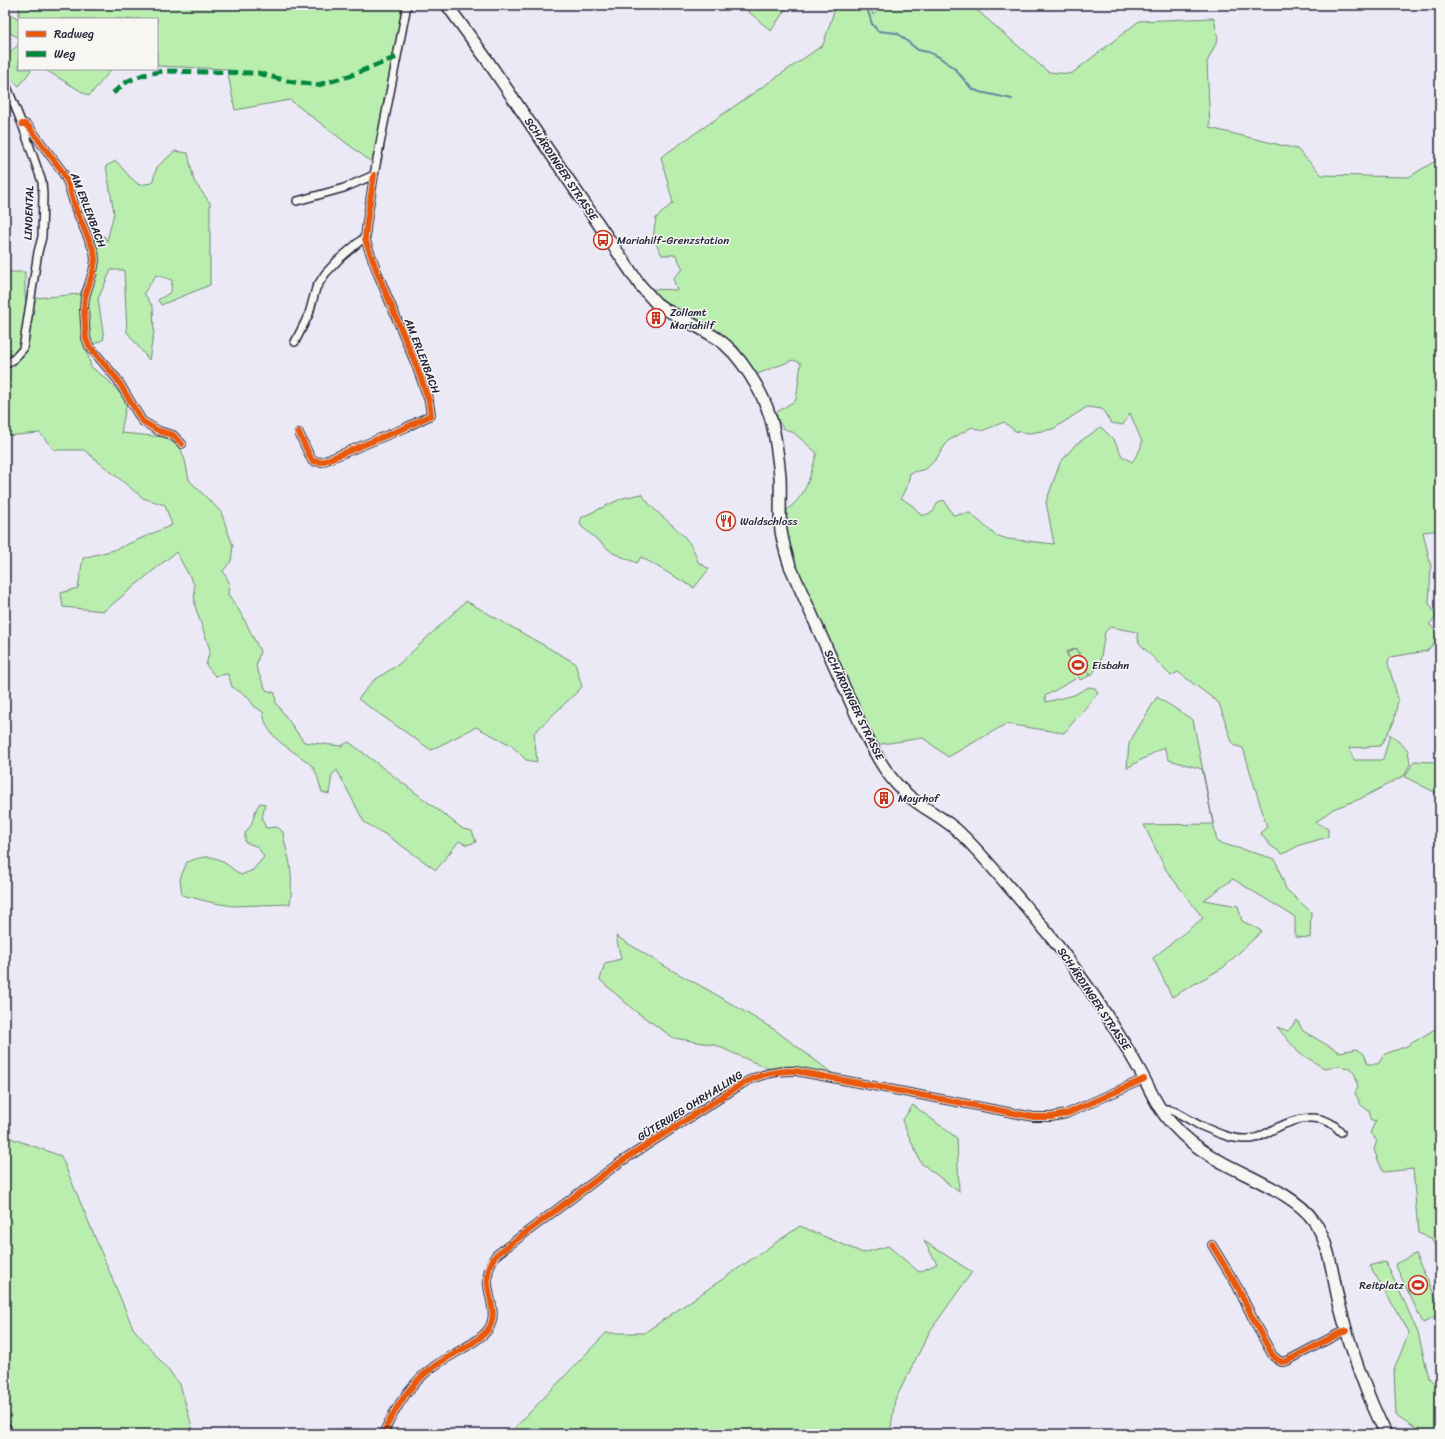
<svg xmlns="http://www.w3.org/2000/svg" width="1445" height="1439" viewBox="0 0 1445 1439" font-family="Sriracha,sans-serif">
<rect width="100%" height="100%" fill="#ece9f6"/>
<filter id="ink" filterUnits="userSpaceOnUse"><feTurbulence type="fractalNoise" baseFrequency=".025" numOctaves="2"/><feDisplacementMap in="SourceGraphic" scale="8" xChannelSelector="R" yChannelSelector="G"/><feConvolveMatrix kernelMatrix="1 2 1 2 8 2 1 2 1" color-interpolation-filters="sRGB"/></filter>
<g filter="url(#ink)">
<path fill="#baeeaf" stroke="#6e8875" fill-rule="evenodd" d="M 19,5 L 403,5 L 374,164 L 290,100 L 235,110 L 227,69 L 157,66 L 157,19 L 19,19 L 19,38 L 5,30 L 5,11 L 19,19 Z
M 741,5 L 788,5 L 771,31 Z
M 836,5 L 870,5 L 873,15 L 881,7 L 880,5 L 971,5 L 1048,72 L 1071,74 L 1139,21 L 1214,18 L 1218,39 L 1207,62 L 1210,128 L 1297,149 L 1322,175 L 1409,177 L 1440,158 L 1440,530 L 1423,532 L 1431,567 L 1429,603 L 1437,617 L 1429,624 L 1440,634 L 1440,637 L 1427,651 L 1390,657 L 1388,663 L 1398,699 L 1394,722 L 1380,746 L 1349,748 L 1354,760 L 1383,760 L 1390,734 L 1408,750 L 1410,764 L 1405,775 L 1360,799 L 1333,809 L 1316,822 L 1328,829 L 1328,837 L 1300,845 L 1283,854 L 1271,846 L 1260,833 L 1267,827 L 1243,748 L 1233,745 L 1219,703 L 1178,672 L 1171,676 L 1139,643 L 1137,632 L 1110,627 L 1105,632 L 1100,663 L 1091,676 L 1077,648 L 1066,652 L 1074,671 L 1075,679 L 1045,696 L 1046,702 L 1074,695 L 1089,687 L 1095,688 L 1098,693 L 1064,733 L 1006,724 L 948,757 L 923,738 L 875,745 L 786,544 L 787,510 C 808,493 809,478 817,453 L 794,433 L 783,428 L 774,414 L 796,400 L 801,363 L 793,360 L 755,375 L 737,346 L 694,322 L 648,289 L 677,290 L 673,278 L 683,269 L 676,255 L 662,255 L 653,238 L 656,218 L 673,203 L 661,157 L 823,45 ZM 1087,407 L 1102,409 L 1111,423 L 1123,425 L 1130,413 L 1142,442 L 1140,450 L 1132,462 L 1122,456 L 1114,440 L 1101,427 L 1075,445 L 1060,463 L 1046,502 L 1054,544 L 1008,539 L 995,535 L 970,513 L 953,515 L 944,500 L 938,502 L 933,512 L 922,516 L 913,506 L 901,498 L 908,483 L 910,473 L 926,469 L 936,459 L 948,441 L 972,427 L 982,431 L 1004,422 L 1015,431 L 1030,433 L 1053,429 Z
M 19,44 L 19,69 L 32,69 L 19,86 L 5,73 L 5,57 Z
M 44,69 L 112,69 L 89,96 Z
M 175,151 L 188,153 L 194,181 L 210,203 L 210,285 L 161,305 L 158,300 L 171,292 L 172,280 L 156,275 L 144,293 L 153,307 L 154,331 L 149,360 L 127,332 L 124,270 L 111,270 L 98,299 L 104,339 L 86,348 L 91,367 L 108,380 L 127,401 L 121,433 L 164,437 L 180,447 L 185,460 L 189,480 L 221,512 L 233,546 L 231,561 L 223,571 L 229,582 L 228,594 L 242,615 L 260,651 L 256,667 L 266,690 L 275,693 L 276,703 L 304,742 L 341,746 L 349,742 L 463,829 L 472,831 L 476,842 L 467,845 L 459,841 L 436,870 L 388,836 L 364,822 L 337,770 L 332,775 L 329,794 L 322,792 C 319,784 317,771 312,766 C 293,748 267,742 263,712 L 254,706 L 247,696 L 232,687 L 228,674 L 215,676 L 206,665 L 210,650 L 195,606 L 194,584 L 176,552 L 104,611 L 63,607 L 61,593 L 78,588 L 83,558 L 114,550 L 172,525 L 165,505 L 143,498 L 84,450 L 54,450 L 40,433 L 5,436 L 5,368 L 19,360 L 14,355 L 5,361 L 5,272 L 25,272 L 25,299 L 80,294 L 94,266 L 95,236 L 104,236 L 107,241 L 114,213 L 106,166 L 116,161 L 129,176 L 139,185 L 152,183 L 157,167 Z
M 642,494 C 658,520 690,530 698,562 L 709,569 L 694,588 L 641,557 L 637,563 L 613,553 L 581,526 L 580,522 L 582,517 L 623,498 Z
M 466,601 L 575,663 L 582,687 L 534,733 L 537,762 L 526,760 L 511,745 L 476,727 L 431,750 L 358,699 L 373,681 L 399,664 Z
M 1076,649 L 1089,676 L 1080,680 L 1067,653 Z
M 1157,697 L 1193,720 L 1217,842 L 1275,859 L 1286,889 L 1311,912 L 1310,938 L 1295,937 L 1295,917 L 1233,879 L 1204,900 L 1238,906 L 1242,921 L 1262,931 L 1224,967 L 1172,997 L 1153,958 L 1203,918 L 1166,870 L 1144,825 L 1213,824 L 1202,769 L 1169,760 L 1164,747 L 1127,768 L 1129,743 Z
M 1414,761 L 1434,762 L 1440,761 L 1440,795 L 1405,777 Z
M 260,803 L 265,804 L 262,819 L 266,828 L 277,827 L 283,832 C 284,842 287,850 289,859 C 292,873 292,890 290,904 L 233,906 L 214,903 L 182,895 L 180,879 L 187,862 C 215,851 219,859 241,875 L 253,870 L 264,857 L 258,847 L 245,842 L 245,833 C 255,824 252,813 260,803 Z
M 616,936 L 666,967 L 710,991 L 775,1030 L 836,1076 L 781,1073 L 760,1065 L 715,1045 L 674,1038 L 635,1011 L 600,980 L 605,963 L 621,959 Z
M 1297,1020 L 1303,1031 L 1339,1052 L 1357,1049 L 1364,1054 L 1368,1064 L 1378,1064 L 1385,1054 L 1407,1046 L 1440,1026 L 1440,1256 L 1431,1238 L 1418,1233 L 1413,1169 L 1383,1172 L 1374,1150 L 1377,1140 L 1370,1133 L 1376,1120 L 1372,1121 L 1369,1111 L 1361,1105 L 1355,1093 L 1358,1087 L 1355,1075 L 1351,1068 L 1337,1066 L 1324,1068 L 1299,1053 L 1277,1027 L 1288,1031 Z
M 913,1105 L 957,1138 L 959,1192 L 921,1163 L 902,1121 Z
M 5,1136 L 61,1156 L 133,1328 L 180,1384 L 194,1434 L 5,1434 Z
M 800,1226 L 863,1253 L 888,1246 L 919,1272 L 937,1264 L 924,1241 L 972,1272 L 930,1331 L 895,1400 L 890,1434 L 509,1434 L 606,1333 L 644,1333 Z
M 1415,1254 L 1440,1307 L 1440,1315 L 1423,1323 L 1395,1264 Z
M 1385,1261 L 1405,1303 L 1418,1333 L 1429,1378 L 1440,1389 L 1440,1434 L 1425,1434 L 1396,1415 L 1394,1370 L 1409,1332 L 1370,1266 Z"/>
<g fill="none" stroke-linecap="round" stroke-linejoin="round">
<path stroke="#5b899e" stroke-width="2" d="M 866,5 L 872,24 L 878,31 L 897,33 L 918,50 L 928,52 L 939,57 L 955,69 L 972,89 L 980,92 L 1012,99"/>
<defs>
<path id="street" d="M 5,82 L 22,124 L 42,182 L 43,195 L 42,237 L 38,252 L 23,349 L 13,360 L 5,365
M 22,124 L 25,124 L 29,127 L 62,171 L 68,183 L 76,210 L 94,251 L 95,260 L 93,272 L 85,297 L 84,309 L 86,338 L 89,346 L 117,379 L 142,421 L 159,431 L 173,435 L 182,444
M 297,201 L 344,188 L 374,175 L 407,5
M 295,342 L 309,314 L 316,288 L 325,274 L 338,260 L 366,236
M 299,433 L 312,461 L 322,462 L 407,427 L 431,415 L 429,401 L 416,365 L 378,274 L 365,239 L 367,221 L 374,175
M 1160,1109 C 1171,1106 1188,1120 1199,1125 C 1213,1131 1229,1139 1245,1139 C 1257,1140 1264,1134 1274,1129 C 1296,1118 1322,1110 1341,1132
M 1212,1245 L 1237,1286 L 1258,1329 L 1273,1356 L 1278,1360 L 1282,1362 L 1287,1361 L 1340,1333 L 1347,1331
M 383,1434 C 394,1410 410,1384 432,1368 C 445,1357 481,1342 489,1328 C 502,1307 475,1283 496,1255 L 619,1163 L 742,1084 C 760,1074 776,1070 796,1071 L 1034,1117 L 1051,1117 L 1066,1114 L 1144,1079"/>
<path id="secondary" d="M 447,5 L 485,57 L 640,285 L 656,303 L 663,308 C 681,318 701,328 718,339 C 740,354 762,391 770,416 C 776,435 778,457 780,476 C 781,494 779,513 781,531 C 783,543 786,554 790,566 L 865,734 C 877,757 889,780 909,796 C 925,810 945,818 960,833 C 980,852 997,873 1015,894 C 1048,932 1078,970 1105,1013 C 1117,1032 1129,1051 1140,1071 C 1151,1091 1159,1112 1176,1128 C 1186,1139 1198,1148 1211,1156 C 1241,1175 1294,1192 1314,1221 C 1330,1243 1333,1280 1340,1307 C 1351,1350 1366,1394 1386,1434
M 5,1429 L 8,1434"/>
</defs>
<use href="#street" stroke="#22223b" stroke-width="10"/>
<use href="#secondary" stroke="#22223b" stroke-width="14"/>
<use href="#street" stroke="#f6f6f2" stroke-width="7"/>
<use href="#secondary" stroke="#f6f6f2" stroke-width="11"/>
<path stroke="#00873e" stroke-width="5" stroke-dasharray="10 5" stroke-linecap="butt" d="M 113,93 L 128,81 L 143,75 L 163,71 L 258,73 L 287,81 L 318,85 L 349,76 L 397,57"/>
<defs>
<path id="cycleway" d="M 22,124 L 25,124 L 29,127 L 62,171 L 68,183 L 76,210 L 94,251 L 95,260 L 93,272 L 85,297 L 84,309 L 86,338 L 89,346 L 117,379 L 142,421 L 159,431 L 173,435 L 182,444
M 299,433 L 312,461 L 322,462 L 407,427 L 431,415 L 429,401 L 416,365 L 378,274 L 365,239 L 367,221 L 374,175
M 1212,1245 L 1237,1286 L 1258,1329 L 1273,1356 L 1278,1360 L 1282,1362 L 1287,1361 L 1340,1333 L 1347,1331
M 383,1434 C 394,1410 410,1384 432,1368 C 445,1357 481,1342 489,1328 C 502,1307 475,1283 496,1255 L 619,1163 L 742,1084 C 760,1074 776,1070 796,1071 L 1034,1117 L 1051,1117 L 1066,1114 L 1144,1079"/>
</defs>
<use href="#cycleway" stroke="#f6f6f2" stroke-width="8"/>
<use href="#cycleway" stroke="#e8590c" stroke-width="6"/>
</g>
</g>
<defs>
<symbol id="bus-ring" viewBox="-11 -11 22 22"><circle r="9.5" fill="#f6f6f2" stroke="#c8321e" stroke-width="1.5"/><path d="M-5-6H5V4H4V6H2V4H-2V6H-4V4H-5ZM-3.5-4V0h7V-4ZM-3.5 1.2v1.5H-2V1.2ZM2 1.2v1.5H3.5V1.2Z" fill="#c8321e"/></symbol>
<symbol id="building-ring" viewBox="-11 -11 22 22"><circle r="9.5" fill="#f6f6f2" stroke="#c8321e" stroke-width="1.5"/><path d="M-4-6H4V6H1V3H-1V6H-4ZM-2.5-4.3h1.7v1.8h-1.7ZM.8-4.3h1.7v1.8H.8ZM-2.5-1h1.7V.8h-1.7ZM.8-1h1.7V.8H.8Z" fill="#c8321e"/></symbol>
<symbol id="restaurant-ring" viewBox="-11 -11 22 22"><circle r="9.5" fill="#f6f6f2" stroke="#c8321e" stroke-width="1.5"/><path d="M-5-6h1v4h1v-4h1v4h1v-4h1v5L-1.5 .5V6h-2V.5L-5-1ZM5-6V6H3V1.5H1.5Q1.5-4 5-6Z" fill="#c8321e"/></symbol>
<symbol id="stadium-ring" viewBox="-11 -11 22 22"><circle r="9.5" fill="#f6f6f2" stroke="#c8321e" stroke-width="1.5"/><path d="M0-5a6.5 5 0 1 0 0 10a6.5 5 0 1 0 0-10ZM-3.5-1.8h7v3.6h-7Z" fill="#c8321e"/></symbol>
</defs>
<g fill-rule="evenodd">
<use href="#bus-ring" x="592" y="229" width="22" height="22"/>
<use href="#building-ring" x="645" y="307" width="22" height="22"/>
<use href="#restaurant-ring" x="715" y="510" width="22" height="22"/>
<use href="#stadium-ring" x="1067" y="654" width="22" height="22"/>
<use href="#building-ring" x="873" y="787" width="22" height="22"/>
<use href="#stadium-ring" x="1407" y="1274" width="22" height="22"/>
</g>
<g text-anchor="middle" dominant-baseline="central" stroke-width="3" stroke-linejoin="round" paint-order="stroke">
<g font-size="11" fill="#22223b" stroke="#f6f6f2">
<text transform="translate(561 169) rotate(56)">SCHÄRDINGER STRASSE</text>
<text transform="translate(88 210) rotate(69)">AM ERLENBACH</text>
<text transform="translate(29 213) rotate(-88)">LINDENTAL</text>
<text transform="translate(422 356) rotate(69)">AM ERLENBACH</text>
<text transform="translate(854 705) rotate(64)">SCHÄRDINGER STRASSE</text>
<text transform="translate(1094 999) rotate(56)">SCHÄRDINGER STRASSE</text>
<text transform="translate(690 1106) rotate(-32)">GÜTERWEG OHRHALLING</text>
</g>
<g font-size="11" fill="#22223b" stroke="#f6f6f2" text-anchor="start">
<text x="617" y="240">Mariahilf-Grenzstation</text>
<text x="670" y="312">Zollamt<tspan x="670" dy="13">Mariahilf</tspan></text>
<text x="740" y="521">Waldschloss</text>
<text x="1092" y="665">Eisbahn</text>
<text x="898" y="798">Mayrhof</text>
<text x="1404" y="1285" text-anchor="end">Reitplatz</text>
</g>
</g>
<rect width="1445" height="1439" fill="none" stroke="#f6f6f2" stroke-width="20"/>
<rect x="10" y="10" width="1425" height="1419" fill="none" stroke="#22223b" stroke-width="1.5" filter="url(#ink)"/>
<rect x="18" y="18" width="140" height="52" fill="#f6f6f2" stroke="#a1a1a9"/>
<rect x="26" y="31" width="20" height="6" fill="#e8590c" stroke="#a1a1a9"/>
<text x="54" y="38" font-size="12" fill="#22223b">Radweg</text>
<rect x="26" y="51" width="20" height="6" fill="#00873e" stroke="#a1a1a9"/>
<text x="54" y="58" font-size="12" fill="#22223b">Weg</text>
</svg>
